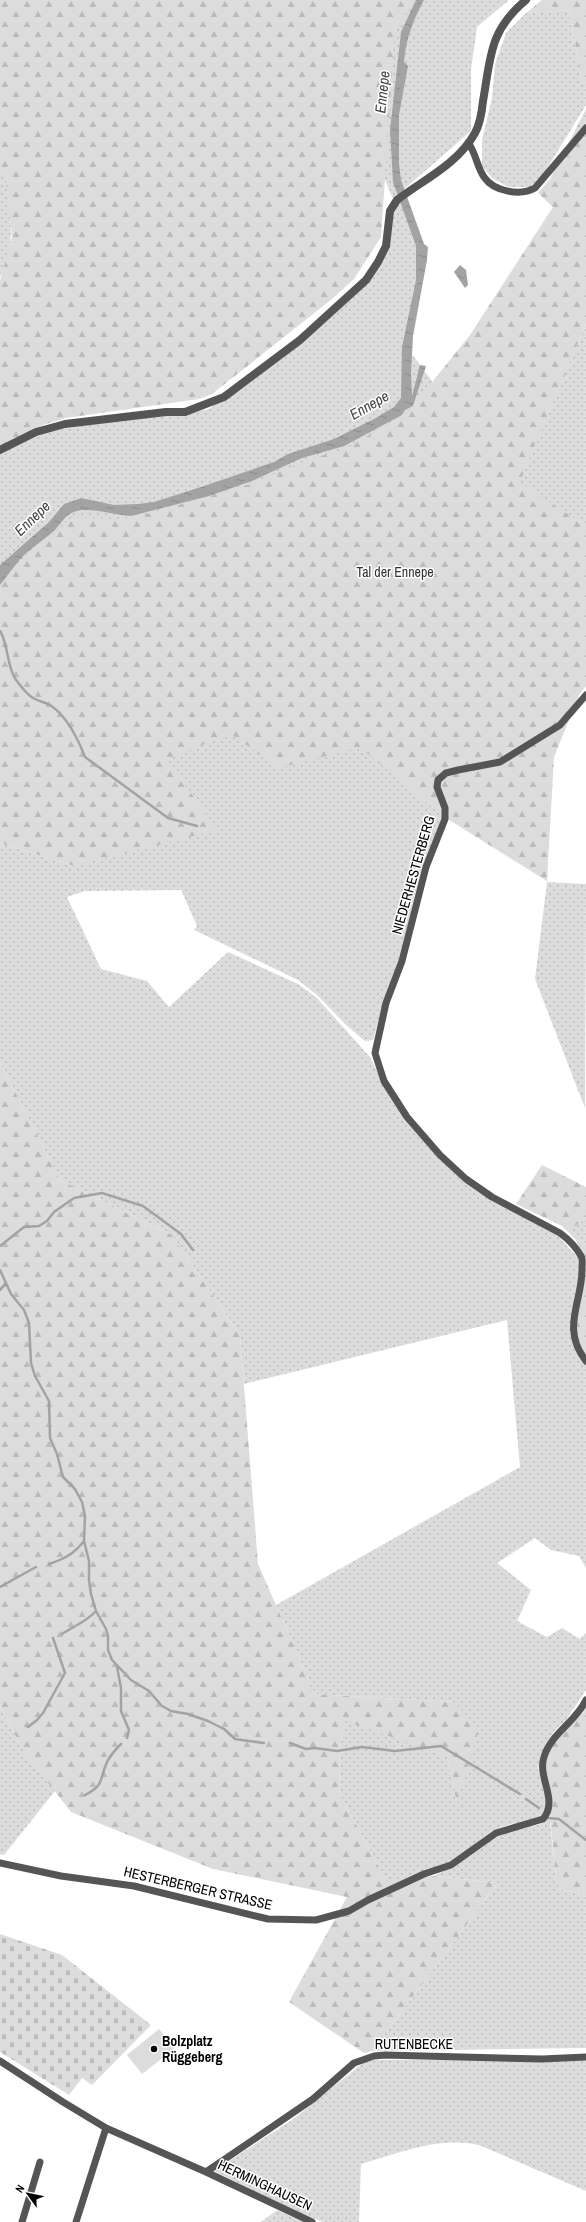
<svg xmlns="http://www.w3.org/2000/svg" width="586" height="2222" viewBox="0 0 586 2222" font-family="'Archivo Narrow',sans-serif">
<defs>
<pattern id="green-dots" width="8" height="8" patternUnits="userSpaceOnUse"><rect width="8" height="8" fill="#dcdcdc"/><path d="M2 2h.1M6 6h.1" fill="none" stroke="#bbb" stroke-width="1.8" stroke-linecap="round"/></pattern>
<pattern id="forest-firs" width="22" height="20" patternUnits="userSpaceOnUse"><rect width="22" height="20" fill="#dcdcdc"/><path d="M5 1l3.5 6h-7zM16 11l3.5 6h-7z" fill="#bbb"/></pattern>
<pattern id="cemetery-stones" width="16" height="16" patternUnits="userSpaceOnUse"><rect width="16" height="16" fill="#dcdcdc"/><path d="M2 7V4a2 2 0 0 1 4 0v3zM10 15v-3a2 2 0 0 1 4 0v3z" fill="#bbb"/></pattern>
<pattern id="water-ripples" width="26" height="14" patternUnits="userSpaceOnUse"><rect width="26" height="14" fill="#a3a3a3"/><path d="M2 4q2-2 4 0t4 0M15 11q2-2 4 0t4 0" fill="none" stroke="#8b8b8b"/></pattern>
</defs>
<rect width="100%" height="100%" fill="#fff"/>
<path fill="url(#green-dots)" d="M 407,0 L 509,0 L 477,27 L 471,70 L 471,131 L 402,191 L 423,253 L 408,349 L 509,483 L 311,759 L 360,746 L 443,816 L 423,867 L 414,898 L 401,959 L 384,1001 L 373,1040 L 365,1041 L 346,1025 L 317,995 L 298,980 L 194,930 L 197,926 L 181,890 L 85,891 L 67,897 L 101,969 L 147,981 L 169,1007 L 228,952 L 298,984 L 316,997 L 370,1057 L 383,1083 L 439,1158 L 465,1183 L 488,1198 L 558,1236 L 578,1258 L 586,1363 L 586,1568 L 579,1556 L 551,1550 L 535,1538 L 497,1563 L 531,1590 L 517,1621 L 547,1637 L 562,1628 L 580,1639 L 586,1633 L 586,1690 L 566,1720 L 555,1730 L 547,1742 L 538,1768 L 546,1799 L 545,1809 L 540,1817 L 531,1822 L 511,1824 L 492,1831 L 450,1863 L 401,1880 L 386,1880 L 340,1795 L 339,1753 L 345,1720 L 447,1756 L 457,1803 L 454,1702 L 315,1694 L 276,1605 L 520,1467 L 507,1320 L 244,1384 L 240,1335 L 172,1235 L 60,1180 L 0,1062 L 0,843 L 74,866 L 0,664 L 0,454 L 42,433 L 166,409 L 174,416 L 209,409 L 290,352 L 355,295 L 383,260 L 395,204 L 382,172 L 392,42 L 401,11 Z
M 569,10 L 582,82 L 586,83 L 586,105 L 543,175 L 530,187 L 509,187 L 492,178 L 482,166 L 482,140 L 492,98 L 495,64 L 506,33 L 526,13 Z
M 0,176 L 6,176 C 9,210 18,246 0,277 Z
M 586,324 L 586,526 L 519,483 Z
M 547,882 L 586,884 L 585,1108 L 535,979 Z
M 586,1219 L 586,1245 L 569,1229 Z
M 0,1707 L 25,1753 L 55,1791 L 4,1855 L 0,1854 Z
M 549,1813 L 557,1889 L 586,1895 L 586,2048 L 372,2051 L 498,1883 L 434,1876 L 455,1865 L 497,1834 L 541,1824 Z
M 586,2059 L 586,2191 L 479,2145 C 439,2136 399,2153 361,2164 L 359,2222 L 323,2222 L 281,2205 L 214,2171 L 292,2120 L 363,2063 L 374,2060 Z
M 277,2210 L 304,2222 L 261,2222 Z"/>
<path fill="url(#forest-firs)" d="M 0,0 L 415,0 L 395,30 L 381,237 L 354,279 L 332,299 L 212,394 L 199,399 L 66,418 L 43,425 L 0,447 L 0,281 L 12,237 L 6,176 L 0,176 Z
M 542,0 L 586,0 L 586,83 L 582,82 L 569,10 L 526,13 Z
M 586,109 L 586,324 L 520,482 L 586,526 L 586,686 L 579,695 L 554,757 L 547,881 L 443,816 L 360,747 L 279,768 L 231,734 L 167,759 L 217,830 L 74,866 L 0,843 L 0,587 L 26,559 L 72,517 L 121,519 L 144,515 L 251,484 L 313,458 L 344,450 L 408,412 L 470,335 L 553,207 L 538,193 L 550,179 Z
M 0,1062 L 60,1180 L 172,1235 L 240,1335 L 258,1564 L 315,1694 L 454,1702 L 479,1729 L 457,1804 L 447,1756 L 345,1721 L 339,1753 L 340,1795 L 386,1880 L 434,1876 L 498,1883 L 372,2051 L 364,2053 L 289,2002 L 347,1897 L 213,1869 L 71,1812 L 25,1753 L 0,1707 Z
M 542,1165 L 586,1187 L 586,1219 L 570,1229 L 586,1245 L 586,1359 L 576,1337 L 584,1255 L 576,1240 L 562,1226 L 516,1204 Z
M 586,1707 L 586,1895 L 557,1889 L 545,1766 L 552,1744 L 583,1713 Z"/>
<path fill="url(#cemetery-stones)" d="M 0,1934 L 62,1955 L 151,2025 L 92,2085 L 82,2078 L 69,2095 L 0,2052 Z"/>
<path fill="#dcdcdc" d="M 159,2029 L 175,2048 L 142,2074 L 127,2055 Z"/>
<path fill="url(#water-ripples)" d="M 416,0 L 424,0 C 413,20 406,39 404,62 L 408,66 L 399,115 L 399,163 L 401,180 L 424,244 L 428,247 L 427,260 L 413,336 L 411,372 L 412,396 L 420,365 L 426,366 L 413,406 L 405,410 L 402,415 L 344,446 L 302,458 L 252,481 L 209,496 L 131,516 C 115,515 99,509 83,510 C 67,511 63,521 54,531 C 45,539 34,546 25,554 C 16,563 8,575 0,585 L 0,565 L 49,522 L 64,504 L 70,502 L 81,498 L 114,505 L 138,504 L 154,502 L 201,487 L 274,462 L 288,454 L 334,439 L 374,419 L 394,407 L 401,398 L 402,347 L 416,280 L 416,246 L 393,182 L 390,130 L 401,32 Z
M 460,265 L 466,270 L 468,285 L 465,288 L 454,272 Z"/>
<g fill="none" stroke-linecap="round" stroke-linejoin="round">
<path stroke="#a3a3a3" stroke-width="2.5" d="M 0,631 C 9,646 6,665 16,680 C 20,685 27,695 33,698 C 38,701 44,702 50,705 C 67,716 78,739 85,757 L 168,818 L 197,826
M 0,1246 L 24,1227 L 39,1226 L 47,1221 L 54,1212 L 74,1198 L 102,1193 L 143,1206 L 181,1234 L 193,1250
M 0,1270 L 11,1294 L 24,1310 L 29,1323 L 31,1363 L 35,1376 L 49,1401 L 50,1438 L 57,1454 L 63,1477 L 75,1489 L 82,1502 L 85,1516 L 84,1541 L 89,1561 L 89,1580 L 91,1594 L 96,1611 L 106,1629 L 108,1636 L 108,1650 L 112,1660 L 131,1680 L 149,1691 L 162,1706 L 171,1711 L 188,1714 L 208,1721 L 224,1729 L 235,1739 L 264,1743
M 0,1290 L 6,1283
M 49,1564 C 64,1559 74,1554 84,1541
M 0,1587 L 36,1567
M 62,1634 C 74,1626 86,1622 96,1611
M 117,1667 L 121,1688 L 121,1711 L 129,1730 L 127,1738
M 28,1727 L 37,1720 L 43,1713 L 65,1673 L 53,1638
M 290,1743 L 306,1749 L 315,1748 L 337,1751 L 362,1747 L 395,1751 L 441,1746 L 520,1794
M 85,1795 C 105,1785 99,1780 107,1762 C 110,1756 116,1749 121,1744
M 526,1799 L 539,1808
M 547,1818 L 559,1819 L 586,1840"/>
<path stroke="#555" stroke-width="7" d="M 469,144 C 476,154 477,167 484,177 C 494,192 521,196 535,188 L 586,128
M 586,695 L 560,725 L 500,762 L 458,770 L 446,773 L 438,780 L 437,787 L 445,808 L 445,819 L 426,867 L 402,961 L 386,1003 L 375,1053 L 384,1081 L 407,1117 L 440,1155 L 466,1179 L 492,1197 L 560,1233 C 568,1239 576,1247 581,1256 C 583,1259 582,1264 582,1268 C 583,1301 560,1328 586,1361
M 0,1863 L 61,1876 L 134,1886 L 268,1919 L 316,1920 L 349,1911 L 368,1900 L 424,1874 L 451,1865 L 496,1833 L 543,1819 C 559,1800 537,1778 544,1757 C 551,1733 576,1722 586,1700
M 0,2061 L 63,2102 L 106,2128 L 206,2172 L 312,2222
M 206,2172 L 313,2099 L 354,2063 L 374,2056 L 385,2055 L 542,2059 L 586,2057
M 22,2222 L 40,2162
M 76,2222 L 106,2128"/>
<path stroke="#555" stroke-width="8" d="M 0,450 L 36,432 L 65,424 L 166,412 L 185,412 L 224,397 L 300,340 L 366,280 L 378,262 L 386,246 L 390,211 L 397,200 C 423,180 458,164 475,133 C 480,124 482,111 483,101 C 491,56 489,31 526,0"/>
</g>
<circle fill="#000" stroke="#fff" stroke-width="1.5" cx="154" cy="2049" r="4"/>
<g text-anchor="middle" dominant-baseline="central" stroke-width="3" stroke-linejoin="round" paint-order="stroke">
<g font-size="14" fill="#333" stroke="#fff">
<text x="395" y="572">Tal der Ennepe</text>
</g>
<g font-size="14" fill="#000" stroke="#fff">
<text transform="translate(413 875) rotate(-74)">NIEDERHESTERBERG</text>
<text transform="translate(198 1888) rotate(13)">HESTERBERGER STRASSE</text>
<text x="414" y="2044">RUTENBECKE</text>
<text transform="translate(265 2185) rotate(25)">HERMINGHAUSEN</text>
</g>
<g font-size="14" font-weight="bold" fill="#000" stroke="#fff" text-anchor="start">
<text x="162" y="2041">Bolzplatz<tspan x="162" dy="16">Rüggeberg</tspan></text>
</g>
<g font-size="15" font-style="italic" fill="#444" stroke="#fff">
<text transform="translate(382 92) rotate(-84)">Ennepe</text>
<text transform="translate(369 405) rotate(-30)">Ennepe</text>
<text transform="translate(32 518) rotate(-44)">Ennepe</text>
</g>
</g>
<g transform="translate(28 2194) rotate(303)" stroke="#ffffff" stroke-width="3" paint-order="stroke">
<path d="M0-3L7 15L0 10L-7 15Z" fill="#000000"/>
<text y="-6" font-size="11" font-weight="bold" text-anchor="middle" fill="#000000">N</text>
</g>
</svg>
